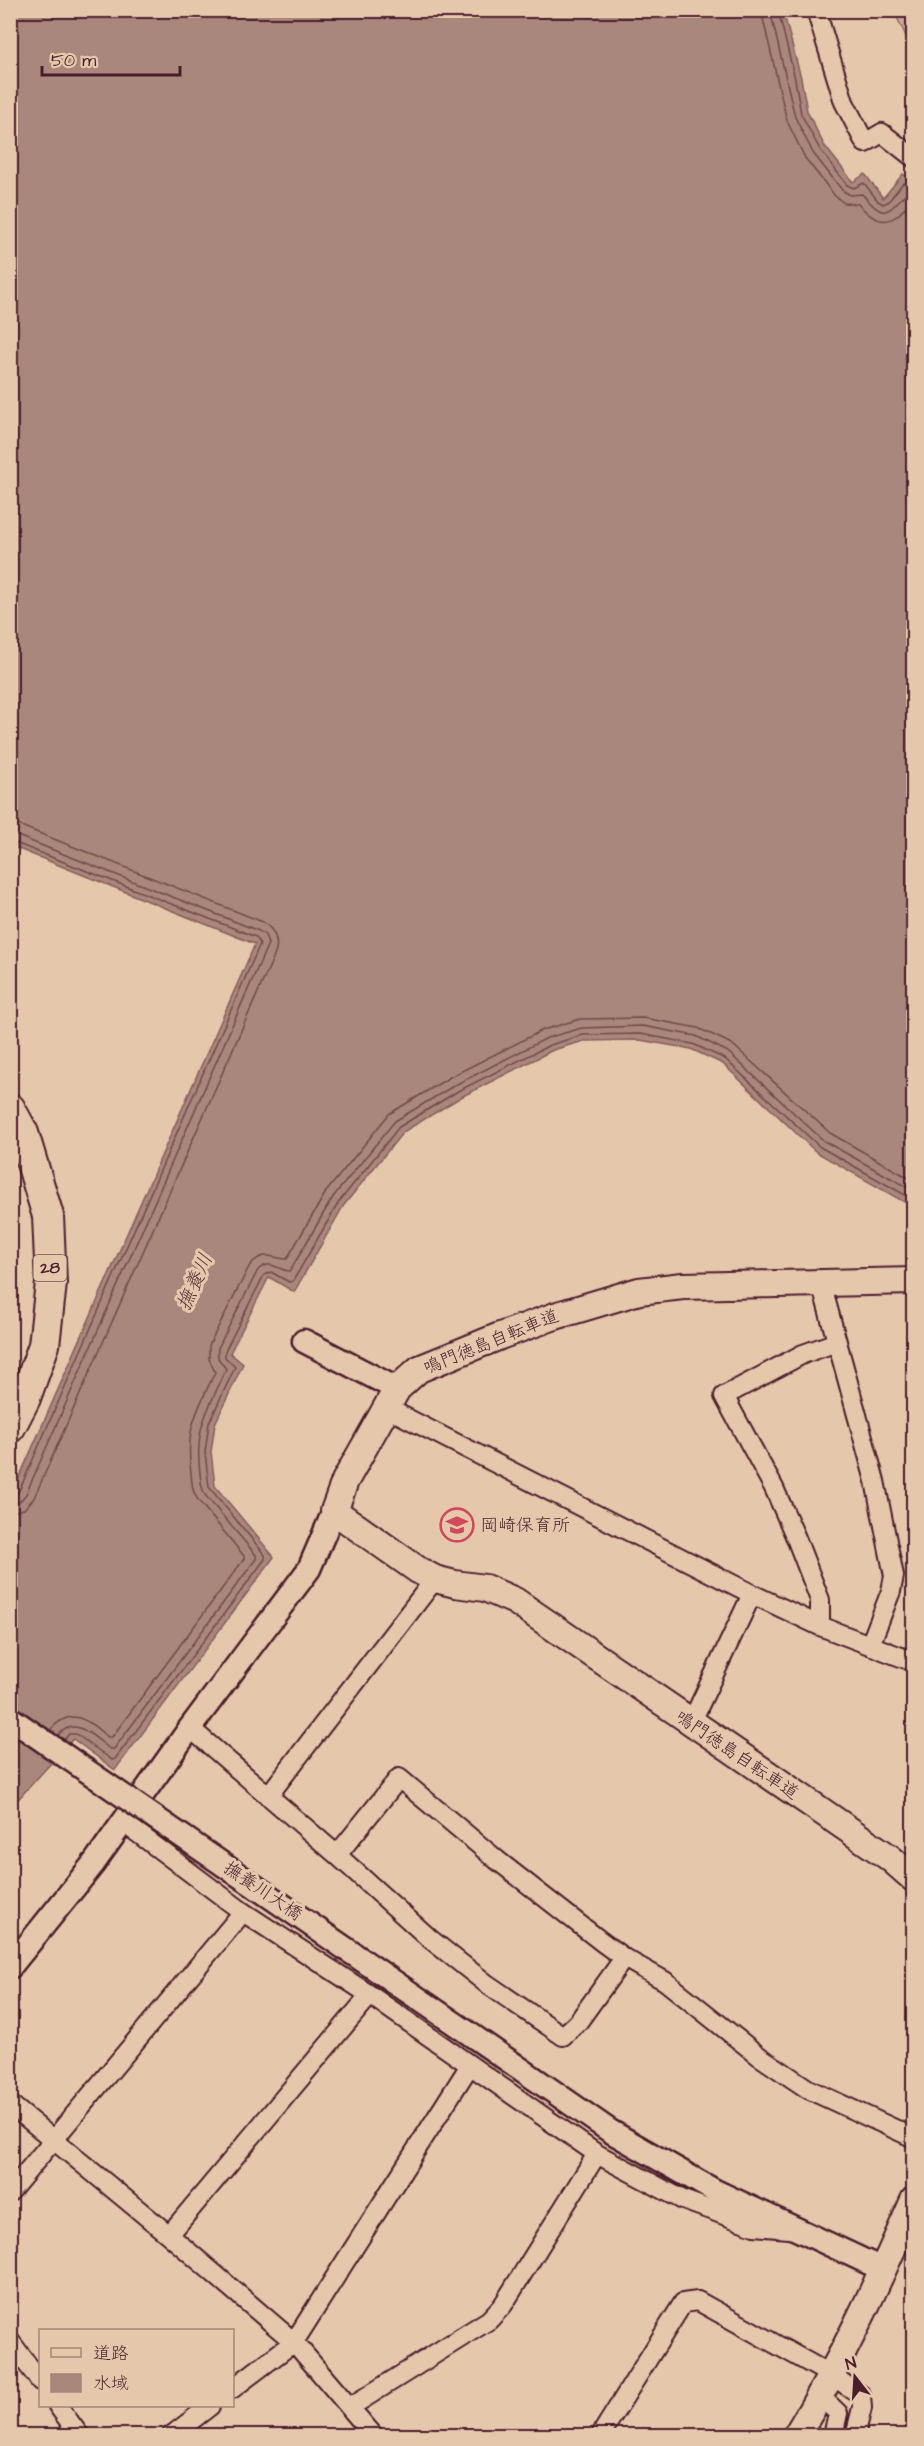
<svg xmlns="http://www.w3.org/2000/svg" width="924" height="2446" viewBox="0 0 924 2446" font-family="'Architects Daughter','Klee One',sans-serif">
<rect width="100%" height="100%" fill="#e5c8ac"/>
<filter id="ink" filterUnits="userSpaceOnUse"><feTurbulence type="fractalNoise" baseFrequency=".0167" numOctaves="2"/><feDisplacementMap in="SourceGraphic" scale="12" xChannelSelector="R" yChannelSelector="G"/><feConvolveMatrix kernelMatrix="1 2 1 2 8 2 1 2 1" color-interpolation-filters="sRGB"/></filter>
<g filter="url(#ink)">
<path fill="#ccac97" stroke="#8b6661" stroke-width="1.5" d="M 894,11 L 913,11 L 913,51 Z"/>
<path fill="#aa877b" stroke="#845d5b" stroke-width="1.5" d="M 11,11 L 783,11 L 801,78 L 807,111 L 824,145 L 853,182 L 865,174 L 883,198 L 903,174 L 913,181 L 913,1207 L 816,1152 L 723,1064 L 691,1049 L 640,1040 L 584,1041 L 553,1050 L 461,1097 L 403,1132 L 344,1205 L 294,1292 L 269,1277 L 230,1353 L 243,1364 L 215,1424 L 211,1452 L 215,1486 L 274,1557 L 115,1770 L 73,1739 L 11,1807 L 11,1496 L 255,944 L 11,846 Z"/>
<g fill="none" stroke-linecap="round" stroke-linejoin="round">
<path stroke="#70494b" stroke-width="1.5" d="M 761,10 L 787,121 L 805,158 L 835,196 L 844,203 L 859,204 C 869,217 883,227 898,215 C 904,210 906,204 914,202
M 770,10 L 795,117 L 813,153 L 842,190 L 850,195 L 862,194 C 884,218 885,216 906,193 L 914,193
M 778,10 L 795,79 L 801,114 L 819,148 L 847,185 L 854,188 L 864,183 L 878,201 L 883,204 L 888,202 L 903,183 L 914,185
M 10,824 L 21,826 L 263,922 C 275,930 279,941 275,954 L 34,1498 L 24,1509 L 10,1512
M 10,833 L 259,931 L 265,935 L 268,944 L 26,1494 L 20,1501 L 10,1503
M 10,841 L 256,937 L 260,944 L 19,1491 L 10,1496
M 50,1730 C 73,1705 87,1721 108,1737 L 112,1737 L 244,1559 L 244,1556 L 198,1500 C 192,1492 192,1483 191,1473 C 185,1427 197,1412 215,1372 L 209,1359 L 209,1345 L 250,1265 C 265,1249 272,1259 287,1259 L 326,1192 L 389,1114 L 450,1077 L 543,1030 L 580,1019 L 644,1018 L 698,1028 L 732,1044 L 830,1133 L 914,1181
M 58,1735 C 76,1715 93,1737 110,1749 L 114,1749 L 256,1559 L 256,1555 L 205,1495 C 201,1488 201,1481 200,1473 C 194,1425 209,1410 226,1369 L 218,1358 L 218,1348 L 258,1270 C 271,1258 278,1271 290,1271 L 333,1197 L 395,1121 L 455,1085 L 547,1038 L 582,1028 L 643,1026 L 696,1036 L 728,1052 L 824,1141 L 914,1191
M 64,1740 L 69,1734 L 76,1734 L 112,1760 L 115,1759 L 265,1559 L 265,1555 L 209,1487 L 205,1452 L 209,1423 L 235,1367 L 225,1357 L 225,1351 L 264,1275 L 271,1272 L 289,1282 L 293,1281 L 339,1202 L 399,1127 L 458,1091 L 550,1045 L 583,1035 L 641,1034 L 693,1044 L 725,1059 L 820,1147 L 914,1200"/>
<defs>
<path id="minor" d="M 816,10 L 844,102 L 865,143 L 882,133 L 914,158
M 821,1283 L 875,1481 L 894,1576 L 891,1591 L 870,1645
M 387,1408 L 752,1594 L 820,1626 L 914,1662
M 820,1626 L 820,1600 L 796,1538 L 774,1488 L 724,1396 L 803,1354 L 837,1342
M 691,1723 L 752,1594
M 190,1728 L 337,1855 L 429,1938 L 487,1984 L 563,2036 L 578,2022 L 624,1958
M 268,1796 L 435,1579
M 123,1822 L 243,1912 L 370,1995 L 597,2154 L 683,2200 L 754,2226 L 789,2229
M 337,1855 L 399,1778 L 497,1860 L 602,1942 L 624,1958 L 665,1981 L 759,2056 L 808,2089 L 914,2138
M 10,2104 L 169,2235 L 294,2342 L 374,2436
M 10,2192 L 243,1912
M 169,2235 L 370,1995
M 10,2341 L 40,2381
M 232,2389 L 294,2342 L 470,2065
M 820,2396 L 838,2413 L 833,2436
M 58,2406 L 80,2436
M 350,2407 L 489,2320 L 503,2305 L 597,2154
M 171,2436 L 210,2406
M 600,2436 L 683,2303 L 698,2301 L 831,2375 L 861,2395 L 862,2408 L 855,2436"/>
<path id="tertiary" d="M 304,1341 L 397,1389
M 10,1967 L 94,1863 L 190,1728 L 309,1569 L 334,1511
M 515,2065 L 610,2131 L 715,2191 L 884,2270"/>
<path id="secondary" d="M 914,1281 L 683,1286 L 639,1291 L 555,1316 L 500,1336 L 419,1369 L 397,1389 L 345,1481 L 334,1511 L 418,1570 L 435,1579 L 455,1584 L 485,1588 L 515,1601 L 890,1858 L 914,1879
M 796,2436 C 842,2361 879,2280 914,2200"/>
<path id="trunk" d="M 10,1109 L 23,1133 L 48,1216 L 51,1283 L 44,1345 L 25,1398 L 10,1427"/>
</defs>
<use href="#minor" stroke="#4a1f2b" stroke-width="22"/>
<use href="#tertiary" stroke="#4a1f2b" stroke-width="27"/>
<use href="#secondary" stroke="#4a1f2b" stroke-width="30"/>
<use href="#trunk" stroke="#4a1f2b" stroke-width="34"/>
<use href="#minor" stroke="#e5c8ac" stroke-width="18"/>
<use href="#tertiary" stroke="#e5c8ac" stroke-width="22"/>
<use href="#secondary" stroke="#e5c8ac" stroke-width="26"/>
<use href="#trunk" stroke="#e5c8ac" stroke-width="30"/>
<defs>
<path id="tertiary-bridge" d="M 10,1718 L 515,2065"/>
</defs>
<use href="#tertiary-bridge" stroke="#4a1f2b" stroke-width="27" stroke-linecap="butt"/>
<use href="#tertiary-bridge" stroke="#e5c8ac" stroke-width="22"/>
</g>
</g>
<defs>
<symbol id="school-ring" viewBox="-11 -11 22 22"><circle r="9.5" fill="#e5c8ac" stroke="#d1495b" stroke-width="1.5"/><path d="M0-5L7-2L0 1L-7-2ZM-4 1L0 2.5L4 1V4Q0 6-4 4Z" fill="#d1495b"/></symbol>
</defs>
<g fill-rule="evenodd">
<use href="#school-ring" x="438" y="1506" width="38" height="38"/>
</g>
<g text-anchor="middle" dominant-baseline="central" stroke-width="6" stroke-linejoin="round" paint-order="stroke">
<rect fill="#e5c8ac" stroke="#785252" stroke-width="1.5" x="33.5" y="1255" width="33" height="26" rx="4.5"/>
<g font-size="16" font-weight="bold" fill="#4a1f2b">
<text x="50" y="1268">28</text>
</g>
<g font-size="18" fill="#4a1f2b" stroke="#e5c8ac">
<text transform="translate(491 1342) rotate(-22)">鳴門徳島自転車道</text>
<text transform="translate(737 1755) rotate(34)">鳴門徳島自転車道</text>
<text transform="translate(263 1891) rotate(34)">撫養川大橋</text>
</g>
<g font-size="18" fill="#4a1f2b" stroke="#e5c8ac" text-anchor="start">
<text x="480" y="1525">岡崎保育所</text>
</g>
<g font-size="20" font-style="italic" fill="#5d343b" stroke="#e5c8ac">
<text transform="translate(195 1282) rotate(-66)">撫養川</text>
</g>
</g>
<rect width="924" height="2446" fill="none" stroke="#e5c8ac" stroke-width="36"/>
<rect x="18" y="18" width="888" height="2410" fill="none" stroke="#4a1f2b" stroke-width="2" filter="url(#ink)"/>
<rect x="39" y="2329" width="195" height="78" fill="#e5c8ac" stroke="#a78478" stroke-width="1.5"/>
<rect x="51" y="2348" width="30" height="9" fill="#e5c8ac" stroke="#a78478" stroke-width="1.5"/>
<text x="93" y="2359" font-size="18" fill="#4a1f2b">道路</text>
<rect x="51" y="2374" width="30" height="18" fill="#aa877b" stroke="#a78478" stroke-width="1.5"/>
<text x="93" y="2389" font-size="18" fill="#4a1f2b">水域</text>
<g transform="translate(855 2377) rotate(343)" stroke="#e5c8ac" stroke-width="4.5" paint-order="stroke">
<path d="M0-4.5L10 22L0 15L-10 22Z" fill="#4a1f2b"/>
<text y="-9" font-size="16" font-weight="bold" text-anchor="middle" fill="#4a1f2b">N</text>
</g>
<path d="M42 66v9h138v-9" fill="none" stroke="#4a1f2b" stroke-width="3"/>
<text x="51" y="66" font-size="18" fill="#4a1f2b" stroke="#e5c8ac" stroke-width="4.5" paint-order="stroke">50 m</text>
</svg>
